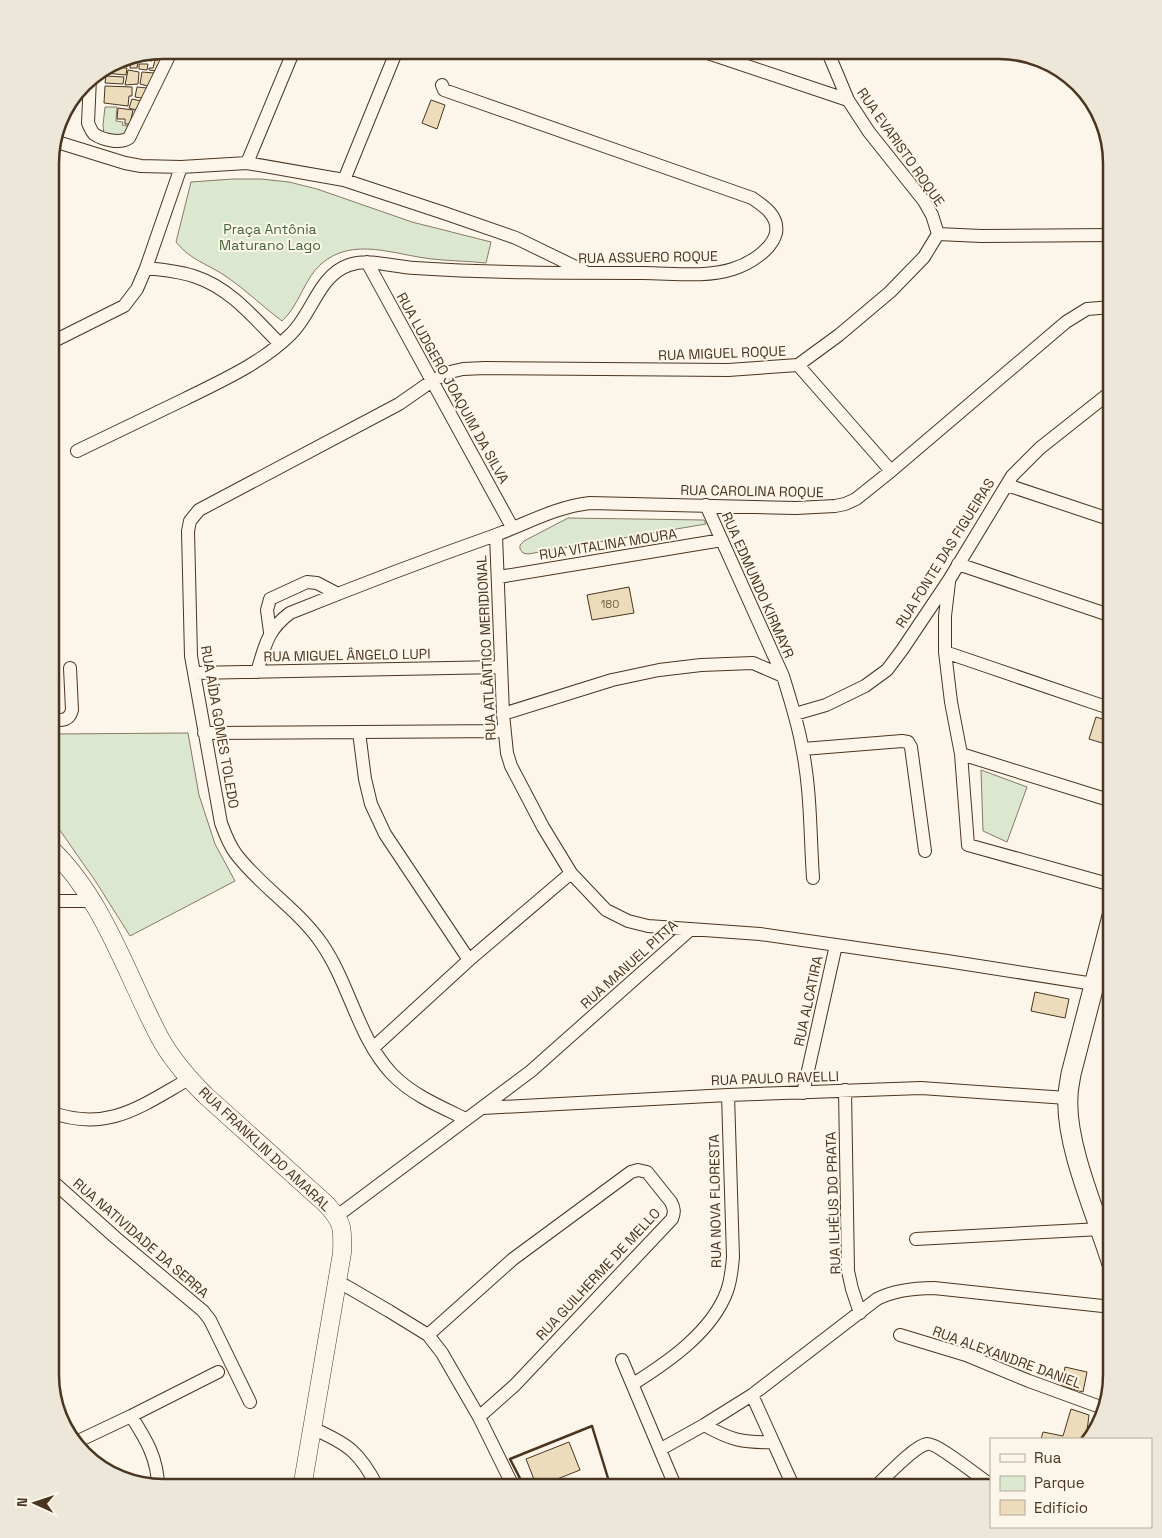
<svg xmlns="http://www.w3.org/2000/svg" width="1162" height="1538" viewBox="0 0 1162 1538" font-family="'Space Grotesk',sans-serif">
<rect width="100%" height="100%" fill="#fbf6e9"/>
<path fill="#dce7d0" stroke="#887966" d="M 105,107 L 117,107 L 116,121 L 123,122 L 122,125 L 128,126 L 125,134 L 121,138 L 104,134 L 103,125 Z
M 233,179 L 261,179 L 289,182 L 317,189 L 412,222 L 491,242 L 486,263 C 468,261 450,261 432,259 C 395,255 353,236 321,264 C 304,279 299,306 282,321 C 263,307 246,290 227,277 C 208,264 190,260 176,242 L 191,182 Z
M 568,518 L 704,520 L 706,524 L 528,554 L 523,553 L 520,549 L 520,545 L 524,541 Z
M 188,733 L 199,795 L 215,844 L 235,881 L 130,936 L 96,882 L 50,816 L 50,734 Z
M 981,770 L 1027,787 L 1007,842 L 983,831 Z"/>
<path fill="#ecdcbc" stroke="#4a3520" d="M 153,52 L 152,61 L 140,59 L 140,55 Z
M 139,55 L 137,68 L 130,68 L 131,56 Z
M 130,56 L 128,66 L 121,66 L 121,58 Z
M 159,57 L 162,57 L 156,71 L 149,70 L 149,68 L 153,68 L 155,60 L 158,60 Z
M 118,60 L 118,66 L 108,66 Z
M 139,64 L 148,64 L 147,70 L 139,69 Z
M 106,67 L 127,68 L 126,75 L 105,73 Z
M 128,70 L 139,72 L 138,84 L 125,85 Z
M 142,72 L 154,73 L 148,86 L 140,84 Z
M 106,76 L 124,77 L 123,84 L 105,83 Z
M 105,86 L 132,87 L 132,96 L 129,96 L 128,106 L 104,103 Z
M 137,87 L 147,88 L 142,98 L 135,97 Z
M 132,99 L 141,101 L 136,110 L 129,108 Z
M 431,100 L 445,105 L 437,129 L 422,123 Z
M 118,108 L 133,110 L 130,124 L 125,124 L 125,119 L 117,119 Z
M 629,587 L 634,613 L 592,620 L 587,595 Z
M 1096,717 L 1112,722 L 1112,746 L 1089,739 Z
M 1035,992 L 1069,999 L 1065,1018 L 1031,1011 Z
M 1065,1367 L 1087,1372 L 1083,1392 L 1062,1386 Z
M 1071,1409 L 1089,1415 L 1086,1439 L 1041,1439 L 1043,1432 L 1063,1436 Z
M 569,1442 L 580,1470 L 537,1487 L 526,1459 Z"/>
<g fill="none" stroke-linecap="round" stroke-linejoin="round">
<defs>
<path id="street" d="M 699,50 L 848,100
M 827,50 L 848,100 L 869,132 L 924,201 L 932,215 L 938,234
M 90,78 L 88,123 C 90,127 91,131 94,134 C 103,140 120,144 129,138 L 172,50
M 54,141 L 125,163 L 141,166 L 181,167 L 247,163 L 344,180 L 444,213 L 516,238 L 584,271
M 247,163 L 294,50
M 344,180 L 397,50
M 938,234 L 981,236 L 1112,235
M 367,262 L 512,527
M 146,268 C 162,270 180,271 196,277 C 230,288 255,319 280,344
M 50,343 L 124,306 L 137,289 L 146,268 L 181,167
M 798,365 L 891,471
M 77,451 C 113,434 149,416 185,399 C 221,381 262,363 291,334 C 312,314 319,275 349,265 C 370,258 393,267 415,268 C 490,273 567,273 643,273 C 672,273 705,278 733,269 C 749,264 772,250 776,233 C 779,216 764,206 752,198 L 444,90 L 442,85
M 1007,485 L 1112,520
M 706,505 L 783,676
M 496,535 L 503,714 L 507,753 L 511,766 L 543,827 L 571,873 L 606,910 L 628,921 L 648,926 L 760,934 L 947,961 L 1094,984
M 958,564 L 1112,616
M 499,577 L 722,540
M 949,582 L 945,616 L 945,652 L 951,702 L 961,754 L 968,845 L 1112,885
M 270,632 L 267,610 L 270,599 L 307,582 L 317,583 L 338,594
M 945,652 L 1112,709
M 257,672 C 265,646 267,630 290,613 C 357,586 425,560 493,536 C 526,524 555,507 590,503 L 796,508 L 835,506 L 845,504 L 856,499 L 891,471 L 1066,322 L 1087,309 L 1112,307
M 194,673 L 501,667
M 503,714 L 612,680 L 659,670 L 701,665 L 753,663 L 783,676 C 790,699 798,723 802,747 C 811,790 810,835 813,878
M 795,714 L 826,705 L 865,686 L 887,670 L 902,650 L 949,580 L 1012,476 L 1040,448 L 1112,391
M 50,720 C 61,720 69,722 72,710 L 70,668
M 359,732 L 365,779 L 371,804 L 385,834 L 469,960
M 204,733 L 504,731
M 803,749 L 902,741 L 908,742 L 911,747 L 925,851
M 961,754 L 1112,801
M 50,901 L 92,901
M 373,1048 L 469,960 L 571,873
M 845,1090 L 848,1271 L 852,1289 L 860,1313
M 803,1093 L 836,945
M 483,1108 L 728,1095 L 921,1088 L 1067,1098
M 50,1112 C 108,1133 141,1106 189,1079
M 466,1119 C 441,1107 412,1095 392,1074 C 358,1038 350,985 322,944 C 298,909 261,887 236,854 C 229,845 225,834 221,823 L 191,656 L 188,531 L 190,521 L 199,510 L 399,404 L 432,381 L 450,372 L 463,369 L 485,368 L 728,370 L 798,365 L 839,335 L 890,292 L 924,257 L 938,234
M 50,1179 L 116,1238 L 203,1311 L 210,1320 L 250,1402
M 337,1216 L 531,1071 L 691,929
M 916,1239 L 1101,1229
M 336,1283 L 346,1286 L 389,1311 L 428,1335 L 442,1353 L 479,1417 L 514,1488
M 428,1335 L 513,1259 L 631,1172 L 638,1170 L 647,1172 L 671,1202 C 674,1208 675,1212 672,1219 L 515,1385 L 479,1417
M 900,1335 L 966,1355 L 1029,1381 L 1103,1408
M 622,1360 L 676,1488
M 633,1384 C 668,1362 712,1332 727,1291 C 731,1280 732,1269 733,1257 L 728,1095
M 752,1395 L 794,1488
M 131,1416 C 146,1439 158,1459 158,1487
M 704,1425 C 731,1440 742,1443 773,1442
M 312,1428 C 348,1444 360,1452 378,1488
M 74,1443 L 131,1416 L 218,1372
M 661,1449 L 704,1425 L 752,1395 L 877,1299 C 895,1290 914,1288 934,1288 L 1112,1307
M 874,1488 C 885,1478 914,1446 927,1444 C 936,1442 980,1478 991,1485"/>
<path id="secondary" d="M 50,848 C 104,899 126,974 160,1038 C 172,1060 188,1078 205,1095 L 326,1204 C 343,1222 343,1228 342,1253 L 302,1488"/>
<path id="primary" d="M 1112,1264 C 1097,1216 1065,1145 1068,1097 C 1068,1089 1070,1081 1071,1074 L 1112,916"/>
</defs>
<use href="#street" stroke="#4a3520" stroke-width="14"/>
<use href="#secondary" stroke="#4a3520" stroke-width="19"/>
<use href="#primary" stroke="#4a3520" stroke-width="21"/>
<use href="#street" stroke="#fbf6e9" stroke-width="12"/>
<use href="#secondary" stroke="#fbf6e9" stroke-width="18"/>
<use href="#primary" stroke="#fbf6e9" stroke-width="19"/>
<path stroke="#4a3520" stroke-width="2.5" d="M 525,1488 L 510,1459 L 592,1426 L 611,1488"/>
</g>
<g text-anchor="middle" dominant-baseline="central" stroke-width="4" stroke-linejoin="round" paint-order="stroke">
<g font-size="11" fill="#725f47">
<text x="610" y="604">180</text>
</g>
<g font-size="14" fill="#4a3520" stroke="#fbf6e9">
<text transform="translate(901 147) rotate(55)">RUA EVARISTO ROQUE</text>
<text transform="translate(648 257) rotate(-1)">RUA ASSUERO ROQUE</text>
<text transform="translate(722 353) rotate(-2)">RUA MIGUEL ROQUE</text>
<text transform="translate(453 388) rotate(61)">RUA LUDGERO JOAQUIM DA SILVA</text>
<text transform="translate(752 491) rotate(1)">RUA CAROLINA ROQUE</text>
<text transform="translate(608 544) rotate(-9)">RUA VITALINA MOURA</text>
<text transform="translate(945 553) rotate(-58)">RUA FONTE DAS FIGUEIRAS</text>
<text transform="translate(758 585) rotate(66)">RUA EDMUNDO KIRMAYR</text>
<text transform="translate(486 648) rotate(-93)">RUA ATLÂNTICO MERIDIONAL</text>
<text transform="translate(347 655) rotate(-1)">RUA MIGUEL ÂNGELO LUPI</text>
<text transform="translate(220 727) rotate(80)">RUA AÍDA GOMES TOLEDO</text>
<text transform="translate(629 964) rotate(-42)">RUA MANUEL PITTA</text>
<text transform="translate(808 1001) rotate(-78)">RUA ALCATIRA</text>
<text transform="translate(775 1078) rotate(-2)">RUA PAULO RAVELLI</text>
<text transform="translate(265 1149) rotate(43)">RUA FRANKLIN DO AMARAL</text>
<text transform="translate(715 1201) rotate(-91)">RUA NOVA FLORESTA</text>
<text transform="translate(833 1203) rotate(-92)">RUA ILHÉUS DO PRATA</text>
<text transform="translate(141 1238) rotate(41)">RUA NATIVIDADE DA SERRA</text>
<text transform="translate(598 1274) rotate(-47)">RUA GUILHERME DE MELLO</text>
<text transform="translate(1007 1357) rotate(20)">RUA ALEXANDRE DANIEL</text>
</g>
<g font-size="14" fill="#436837" stroke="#fbf6e9">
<text x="270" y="229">Praça Antônia<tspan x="270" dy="16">Maturano Lago</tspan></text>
</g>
</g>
<path d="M0 0H1162V1538H0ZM163 59H999A104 104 0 0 1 1103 163V1375A104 104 0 0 1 999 1479H163A104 104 0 0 1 59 1375V163A104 104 0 0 1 163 59Z" fill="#ede7d9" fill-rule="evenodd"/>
<path fill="none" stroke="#4a3520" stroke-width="2.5" d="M163 59H999A104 104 0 0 1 1103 163V1375A104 104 0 0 1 999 1479H163A104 104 0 0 1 59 1375V163A104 104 0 0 1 163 59Z"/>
<rect x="990" y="1438" width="162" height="90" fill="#fbf6e9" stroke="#b4a999"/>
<rect x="1000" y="1454" width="25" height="8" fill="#fbf6e9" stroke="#b4a999"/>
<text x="1034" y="1463" font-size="15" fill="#4a3520">Rua</text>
<rect x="1000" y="1476" width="25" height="15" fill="#dce7d0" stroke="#b4a999"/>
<text x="1034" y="1488" font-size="15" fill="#4a3520">Parque</text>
<rect x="1000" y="1500" width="25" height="15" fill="#ecdcbc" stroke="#b4a999"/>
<text x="1034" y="1513" font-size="15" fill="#4a3520">Edifício</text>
<g transform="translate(35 1503) rotate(273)" stroke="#fbf6e9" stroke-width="4" paint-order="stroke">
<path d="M0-4L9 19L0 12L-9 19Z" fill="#4a3520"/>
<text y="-8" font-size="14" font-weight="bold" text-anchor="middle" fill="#4a3520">N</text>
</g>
</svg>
